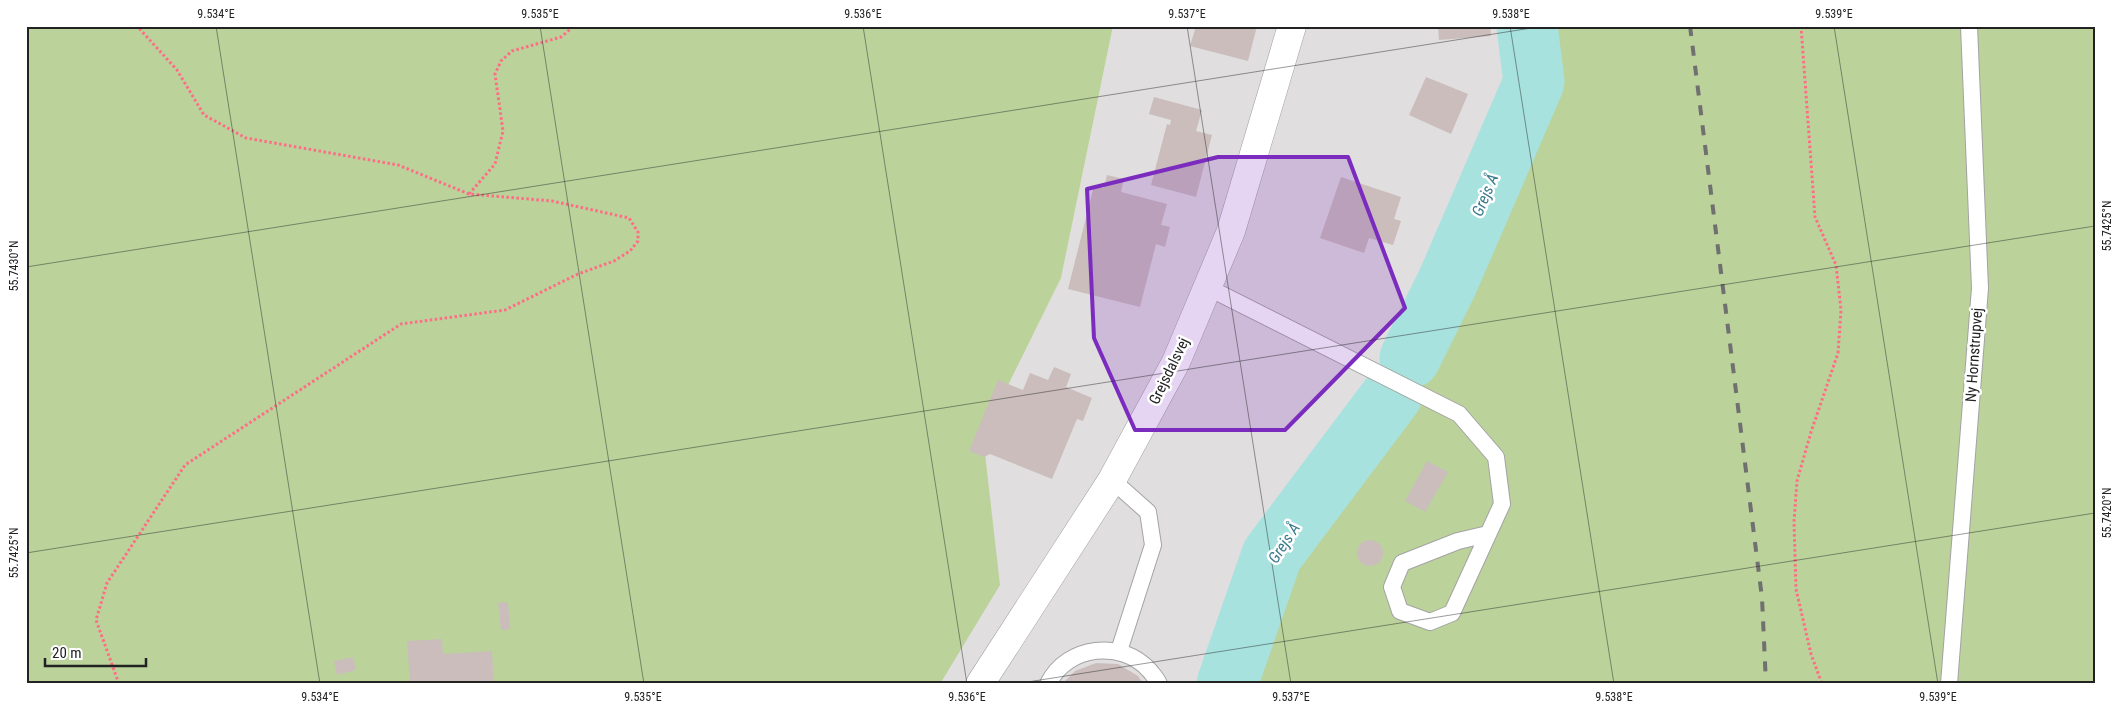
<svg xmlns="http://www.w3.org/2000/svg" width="2121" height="710" viewBox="0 0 2121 710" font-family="'Roboto Condensed',sans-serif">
<rect width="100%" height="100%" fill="#f2ece8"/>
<path fill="#e0dedf" d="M 1113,26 L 1543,26 L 1550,76 L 1483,272 L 1271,594 L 1254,684 L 940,684 L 983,436 L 1061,278 Z"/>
<path fill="#bbd39b" d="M 26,26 L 1113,26 L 1061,278 L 983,436 L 1000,585 L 940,684 L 26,684 Z
M 1543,26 L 2095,26 L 2095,684 L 1254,684 L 1271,594 L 1483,272 L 1550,76 Z"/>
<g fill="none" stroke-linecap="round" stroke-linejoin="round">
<path stroke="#a7e2df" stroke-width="61" d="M 1410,358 L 1448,281 L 1534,82 L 1527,26
M 1227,684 L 1272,555 L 1392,395"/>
</g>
<path fill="#cabdbb" d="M 1196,26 L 1257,26 L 1248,61 L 1190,46 Z
M 1438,26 L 1490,26 L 1491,36 L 1439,40 Z
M 1426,77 L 1468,94 L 1451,134 L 1409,115 Z
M 1154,97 L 1202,110 L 1196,131 L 1212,135 L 1196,197 L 1151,185 L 1167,124 L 1170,125 L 1171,120 L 1149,114 Z
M 1107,175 L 1124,179 L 1121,192 L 1167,204 L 1161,225 L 1170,227 L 1165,247 L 1156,244 L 1140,307 L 1068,289 L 1094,186 L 1104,188 Z
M 1341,177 L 1401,197 L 1394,219 L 1401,221 L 1393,245 L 1369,238 L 1364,253 L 1320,238 Z
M 1054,367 L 1071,374 L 1066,387 L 1092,398 L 1083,421 L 1077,419 L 1052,479 L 990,454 L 984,457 L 969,451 L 998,380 L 1023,390 L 1030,373 L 1048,380 Z
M 1427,461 L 1448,472 L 1425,512 L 1405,501 Z
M1357 553a13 13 0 1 1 26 0a13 13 0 1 1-26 0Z
M 508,602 L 510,629 L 501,630 L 498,603 Z
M 442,639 L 443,654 L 492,651 L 494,684 L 410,684 L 407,641 Z
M 353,657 L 356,670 L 337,675 L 334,661 Z
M 1096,663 L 1118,664 L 1138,676 L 1143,684 L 1062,684 L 1075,671 Z"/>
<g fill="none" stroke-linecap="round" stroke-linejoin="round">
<defs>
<path id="service" d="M 1207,287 L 1459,414 L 1496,457 L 1502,504 L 1452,613 L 1430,622 L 1400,611 L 1392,587 L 1402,563 L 1458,541 L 1488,534
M 1112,480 L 1148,512 L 1153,545 L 1119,651
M 1048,684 C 1067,645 1122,639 1150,671 C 1153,675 1157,679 1159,684
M 1949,684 L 1980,288 L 1969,26"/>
<path id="tertiary" d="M 980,684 L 1112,480 L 1176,362 L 1231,231 L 1292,26"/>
</defs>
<use href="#service" stroke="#a3a3a3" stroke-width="18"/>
<use href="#tertiary" stroke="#a3a3a3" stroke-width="29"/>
<path stroke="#ff6c85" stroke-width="3" stroke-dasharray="2.5 2.5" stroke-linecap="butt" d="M 1801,26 L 1815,217 L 1836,265 L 1841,310 L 1838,353 L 1811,432 L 1797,481 L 1794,522 L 1796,589 L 1811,654 L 1822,684
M 469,194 L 495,164 L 503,131 L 495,74 L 501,61 L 512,51 L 561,37 L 574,26
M 119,684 L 96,620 L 107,583 L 185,465 L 401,324 L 505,310 L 578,274 L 614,261 L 630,251 L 638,241 L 638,232 L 629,218 L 552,201 L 469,194 L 398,165 L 246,138 L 204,115 L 177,70 L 137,26"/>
<use href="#service" stroke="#fff" stroke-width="16"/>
<use href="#tertiary" stroke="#fff" stroke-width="28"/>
<path stroke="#707070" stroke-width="4" stroke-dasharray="10 10" stroke-linecap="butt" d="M 1690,26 L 1762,598 L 1766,684"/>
</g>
<path fill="#7b2cbf" fill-opacity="0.2" stroke="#7b2cbf" stroke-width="4" stroke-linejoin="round" d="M 1218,157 L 1348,157 L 1405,308 L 1285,430 L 1135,430 L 1094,338 L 1087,189 Z"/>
<path fill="none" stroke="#222" stroke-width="1" stroke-opacity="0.45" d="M 216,26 L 320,684M 540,26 L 644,684M 863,26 L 967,684M 1187,26 L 1291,684M 1510,26 L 1614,684M 1834,26 L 1938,684M 26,267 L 1544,26M 26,553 L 2095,226M 1015,684 L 2095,513"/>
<g text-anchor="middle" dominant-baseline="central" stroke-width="5" stroke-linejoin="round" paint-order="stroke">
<g font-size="15" fill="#222" stroke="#fff">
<text transform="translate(1974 355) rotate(-86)">Ny Hornstrupvej</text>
<text transform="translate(1169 371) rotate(-64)">Grejsdalsvej</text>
</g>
<g font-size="16" font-style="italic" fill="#3a7b8e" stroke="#fff">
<text transform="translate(1485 195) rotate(-67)">Grejs Å</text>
<text transform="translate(1284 543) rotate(-57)">Grejs Å</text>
</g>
</g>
<rect width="2121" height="710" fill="none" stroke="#ffffff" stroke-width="55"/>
<path d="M45 658v8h101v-8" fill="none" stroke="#222222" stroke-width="2.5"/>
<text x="52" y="658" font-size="15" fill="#222222" stroke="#ffffff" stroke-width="4" paint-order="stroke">20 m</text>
<rect x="28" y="28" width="2066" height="654" fill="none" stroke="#222" stroke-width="2"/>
<g font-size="12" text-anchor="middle" fill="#222">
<text x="216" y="18">9.534°E</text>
<text x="540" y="18">9.535°E</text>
<text x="863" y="18">9.536°E</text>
<text x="1187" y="18">9.537°E</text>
<text x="1511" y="18">9.538°E</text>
<text x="1834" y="18">9.539°E</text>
<text transform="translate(2107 226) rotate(-90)" y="4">55.7425°N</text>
<text transform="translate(14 266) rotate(-90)" y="4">55.7430°N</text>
<text transform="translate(2107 513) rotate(-90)" y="4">55.7420°N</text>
<text transform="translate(14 553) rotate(-90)" y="4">55.7425°N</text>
<text x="320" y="701">9.534°E</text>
<text x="643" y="701">9.535°E</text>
<text x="967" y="701">9.536°E</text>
<text x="1291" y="701">9.537°E</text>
<text x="1614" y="701">9.538°E</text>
<text x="1938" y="701">9.539°E</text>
</g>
</svg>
